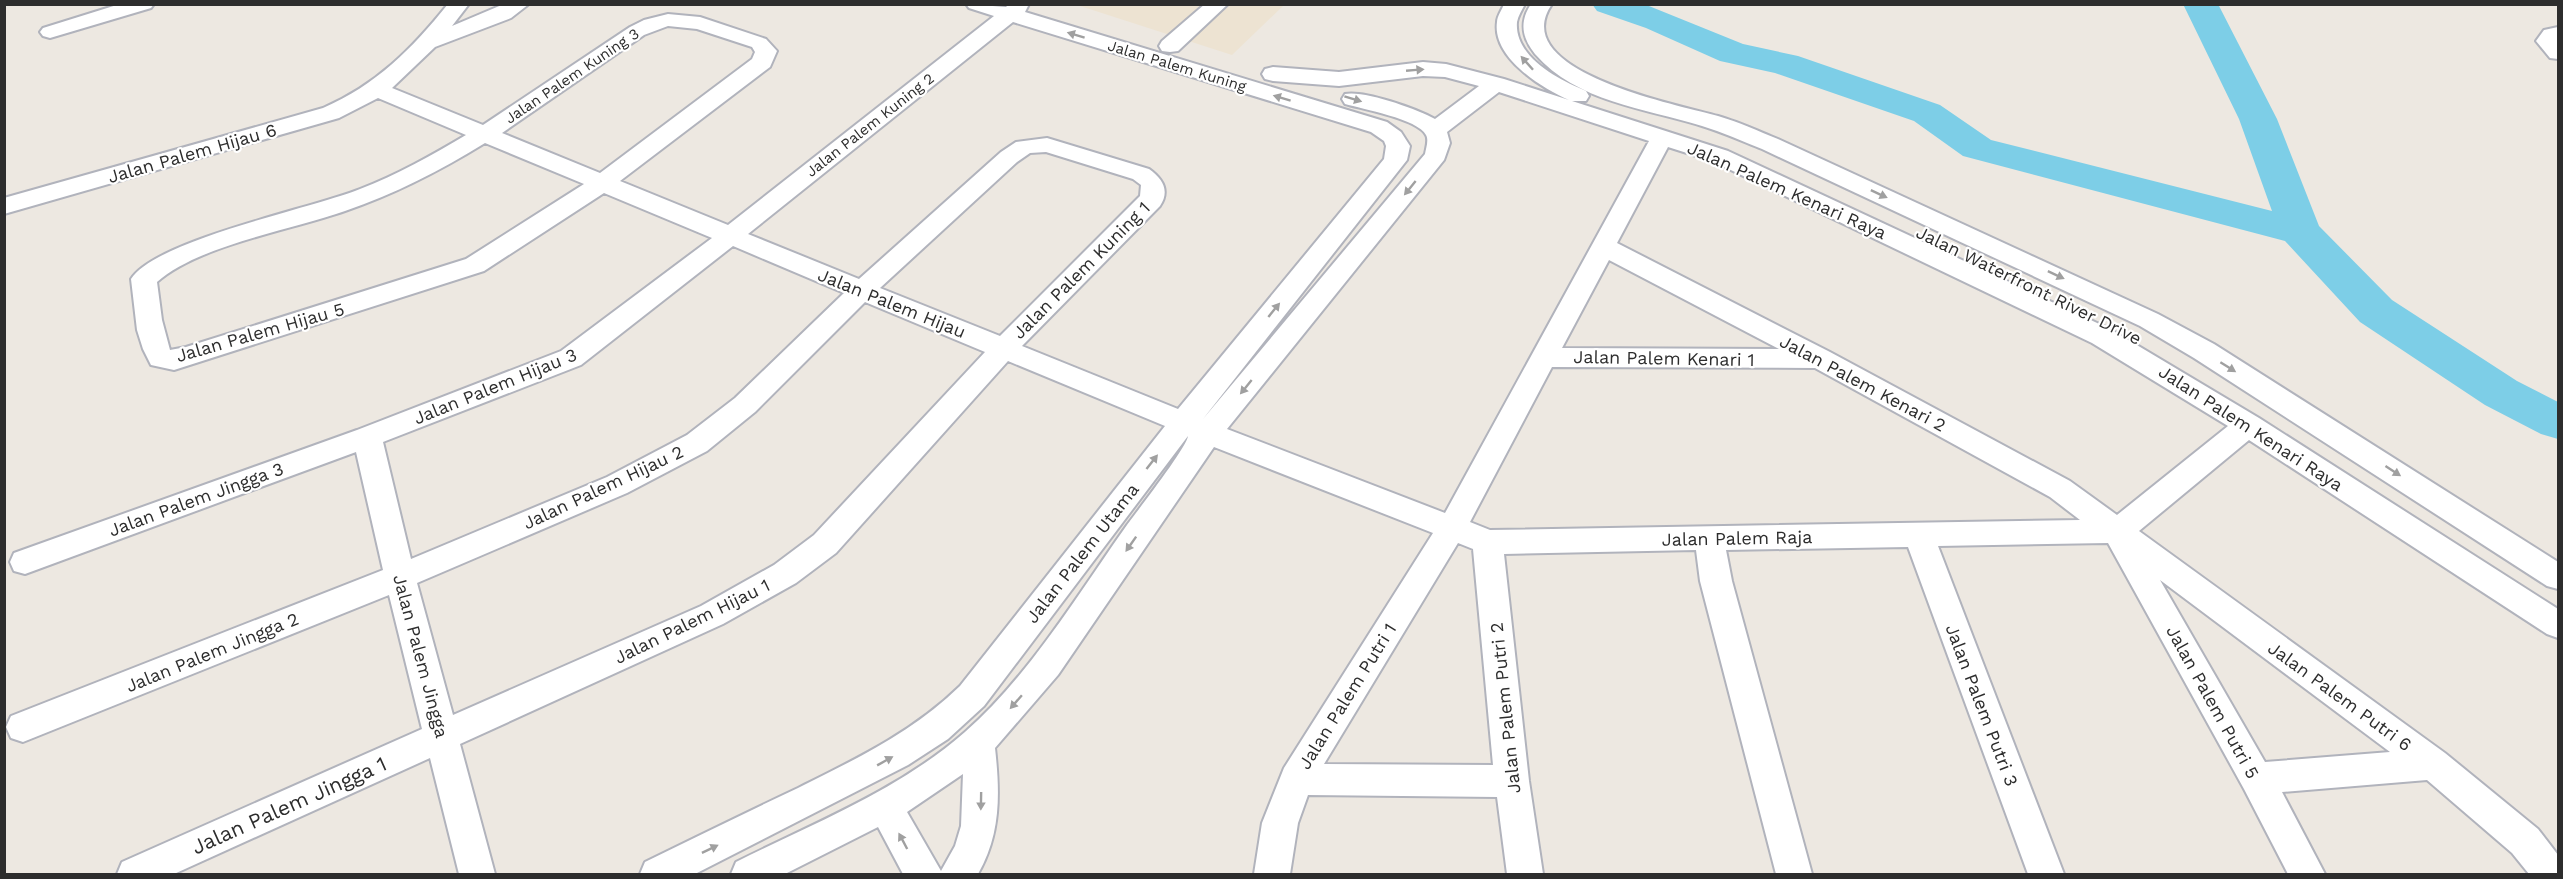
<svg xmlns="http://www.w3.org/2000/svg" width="2563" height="879" viewBox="0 0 2563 879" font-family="'Work Sans',sans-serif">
<rect width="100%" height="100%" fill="#ede8e1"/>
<path fill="#ede3d2" d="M 1077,5 L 1284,5 L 1232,55 Z"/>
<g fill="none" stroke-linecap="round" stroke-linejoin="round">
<path fill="#7dcee7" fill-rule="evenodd" d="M 1592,4 L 1644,4 L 1743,44 L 1798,56 L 1940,105 L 1991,140 L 2272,211 L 2239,119 L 2183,4 L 2218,4 L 2277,119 L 2319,226 L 2392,300 L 2517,381 L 2558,402 L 2558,439 L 2541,434 L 2485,405 L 2360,322 L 2285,241 L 1963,156 L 1914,121 L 1775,73 L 1720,61 L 1646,28 L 1597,11 Z"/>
<defs>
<path id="minor" d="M 120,4 L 154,4 L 151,8 L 50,38 L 43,36 L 40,32 L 43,28 Z
M 448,4 L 469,4 L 452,26 L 504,4 L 529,4 L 511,18 L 435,47 L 392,88 L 483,125 L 630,27 L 644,20 L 668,14 L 700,17 L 766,39 L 777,51 L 770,67 L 620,181 L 728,225 L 994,16 L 969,8 L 966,4 L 1006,7 L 1009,4 L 1029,4 L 1025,12 L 1387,122 L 1401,132 L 1410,146 L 1407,160 L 1203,419 L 1425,154 C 1426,148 1429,140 1426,135 C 1418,119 1362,109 1345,104 L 1342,99 L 1345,94 C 1364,90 1417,109 1435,119 L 1479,86 L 1445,77 L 1423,76 L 1339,86 L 1273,81 L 1265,79 L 1262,74 L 1265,69 L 1273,67 L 1339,72 L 1423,62 L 1446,64 L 1504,79 L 1569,100 C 1541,88 1492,57 1497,22 C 1497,16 1502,10 1504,4 L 1525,4 C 1522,10 1518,16 1517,22 C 1514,57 1559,80 1586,91 L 1589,96 L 1586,101 L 1572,101 L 1728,151 L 2110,329 L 2259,418 L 2558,609 L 2558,638 L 2547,634 L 2249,440 L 2139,531 L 2445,753 L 2538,829 L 2558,855 L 2558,874 L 2529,874 L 2512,853 L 2427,780 L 2282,792 L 2325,874 L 2288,874 L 2244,789 L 2108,543 L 1938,546 L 2064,874 L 2028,874 L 1908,547 L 1726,550 L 1732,581 L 1812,874 L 1776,874 L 1700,581 L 1696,550 L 1504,554 L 1529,781 L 1543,874 L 1507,874 L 1497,797 L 1308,795 L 1298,823 L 1290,874 L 1254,874 L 1262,823 L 1284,768 L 1433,533 L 1214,447 L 1058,675 L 995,748 C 1000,793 1001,834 978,874 L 903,874 L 878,827 L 785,874 L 731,874 L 736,862 C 814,823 899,790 965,732 C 1029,676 1078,594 1127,525 C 1138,510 1187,447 1188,436 L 984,706 L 948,739 L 908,765 L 695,874 L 640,874 L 645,862 C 696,837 747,812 798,788 C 856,759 913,732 960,686 L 1165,426 L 1008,361 L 836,553 L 796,583 L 723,624 L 460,744 L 495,874 L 459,874 L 430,758 L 174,874 L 117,874 L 122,862 L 422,729 L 389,595 L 23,742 L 11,738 L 6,727 L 11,716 L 383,570 L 356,452 L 25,574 L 14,571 L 10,562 L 14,553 L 357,430 L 561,351 L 712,238 L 604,193 L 484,271 L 174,370 L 151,365 L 143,349 L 137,330 L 131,279 C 156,240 310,209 360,189 C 397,175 432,155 466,135 L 378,98 L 339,118 L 4,214 L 4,198 L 323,108 C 376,85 412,49 448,4 ZM 1013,22 L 1371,132 L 1384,141 L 1386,146 L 1384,159 L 1178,409 L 1022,346 L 1160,206 C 1170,191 1163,179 1149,169 L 1047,138 L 1016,142 L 1001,152 L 859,279 L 748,234 ZM 668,26 L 697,29 L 752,47 L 755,52 L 752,59 L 600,173 L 502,133 L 644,35 ZM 1499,92 L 1649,141 L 1445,513 L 1227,429 L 1444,160 L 1450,143 L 1447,132 ZM 485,143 L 584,184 L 466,259 L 186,347 L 170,350 L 162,320 L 157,282 C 199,245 291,230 345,211 C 395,194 441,170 485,143 ZM 1668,147 L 1712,161 L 2092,343 L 2228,426 L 2117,515 L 2070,481 L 1830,352 L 1617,243 ZM 1046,152 L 1133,179 L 1141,185 L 1140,196 L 1000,336 L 880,288 L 1017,162 L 1030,153 ZM 733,246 L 844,293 L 735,398 L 687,435 L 607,477 L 411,559 L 383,442 L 581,365 ZM 1609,260 L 1779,349 L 1562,348 ZM 865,302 L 985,352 L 814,535 L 774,565 L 701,606 L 453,715 L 417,583 L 627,493 L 707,451 L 755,412 ZM 1552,367 L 1815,368 L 2050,497 L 2080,520 L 1490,530 L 1470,522 ZM 1458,543 L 1473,549 L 1493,765 L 1324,764 ZM 2160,580 L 2390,752 L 2265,762 ZM 963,774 L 961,826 L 955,846 L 941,871 L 907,812 Z
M 1205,4 L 1228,4 L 1178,51 L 1170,52 L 1162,51 L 1159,46 L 1162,41 Z
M 1531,4 L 1552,4 C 1505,72 1680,105 1718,116 C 1739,122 1758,131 1778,139 L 2158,314 L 2214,344 L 2558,562 L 2558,589 L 2547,586 L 2194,358 L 2140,326 L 1762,149 C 1742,141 1722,132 1702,126 C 1644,108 1577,102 1535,54 C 1522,38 1519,22 1531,4 Z
M 2558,27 L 2558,59 L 2550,58 L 2536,41 L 2544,30 Z"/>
</defs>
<use href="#minor" stroke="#b1b3bc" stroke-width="4"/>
<use href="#minor" fill="#fff" fill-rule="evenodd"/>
</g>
<defs><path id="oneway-solid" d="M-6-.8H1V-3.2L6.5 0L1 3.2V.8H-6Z" transform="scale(1.5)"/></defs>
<g fill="#a0a0a0">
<use href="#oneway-solid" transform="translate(1076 35) rotate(-163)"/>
<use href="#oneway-solid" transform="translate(1527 63) rotate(-132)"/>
<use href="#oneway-solid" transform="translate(1415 70) rotate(-5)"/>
<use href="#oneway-solid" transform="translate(1282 98) rotate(-163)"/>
<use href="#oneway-solid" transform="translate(1353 99) rotate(17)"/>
<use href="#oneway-solid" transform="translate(1410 188) rotate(129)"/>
<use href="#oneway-solid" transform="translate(1879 194) rotate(25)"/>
<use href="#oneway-solid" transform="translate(2056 275) rotate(25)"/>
<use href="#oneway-solid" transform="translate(1274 310) rotate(-51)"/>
<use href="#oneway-solid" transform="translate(2228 367) rotate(32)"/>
<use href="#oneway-solid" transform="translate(1246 387) rotate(129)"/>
<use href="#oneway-solid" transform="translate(1152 462) rotate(-52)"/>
<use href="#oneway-solid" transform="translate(2393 471) rotate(33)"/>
<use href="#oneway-solid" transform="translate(1131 544) rotate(125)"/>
<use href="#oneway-solid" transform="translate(1016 702) rotate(131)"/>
<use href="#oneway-solid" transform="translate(885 761) rotate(-29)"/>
<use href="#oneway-solid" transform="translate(981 801) rotate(91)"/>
<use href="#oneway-solid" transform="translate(903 841) rotate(-118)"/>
<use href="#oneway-solid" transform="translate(710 849) rotate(-26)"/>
</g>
<g text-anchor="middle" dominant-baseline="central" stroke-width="4.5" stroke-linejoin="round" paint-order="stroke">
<g font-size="15" fill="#2d2d2d" stroke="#fff">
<text transform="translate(1177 66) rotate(17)">Jalan Palem Kuning</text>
<text transform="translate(572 76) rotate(-34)">Jalan Palem Kuning 3</text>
<text transform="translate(870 125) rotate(-38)">Jalan Palem Kuning 2</text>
</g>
<g font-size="18" fill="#2d2d2d" stroke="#fff">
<text transform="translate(192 153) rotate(-16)">Jalan Palem Hijau 6</text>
<text transform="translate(1787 190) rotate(24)">Jalan Palem Kenari Raya</text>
<text transform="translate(1081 270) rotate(-45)">Jalan Palem Kuning 1</text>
<text transform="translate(2029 285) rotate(26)">Jalan Waterfront River Drive</text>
<text transform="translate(892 303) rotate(22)">Jalan Palem Hijau</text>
<text transform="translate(260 332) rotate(-16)">Jalan Palem Hijau 5</text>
<text transform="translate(1664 358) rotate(1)">Jalan Palem Kenari 1</text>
<text transform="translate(1863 383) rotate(28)">Jalan Palem Kenari 2</text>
<text transform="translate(495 386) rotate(-22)">Jalan Palem Hijau 3</text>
<text transform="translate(2251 428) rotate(33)">Jalan Palem Kenari Raya</text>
<text transform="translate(603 487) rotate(-25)">Jalan Palem Hijau 2</text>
<text transform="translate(196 499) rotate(-20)">Jalan Palem Jingga 3</text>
<text transform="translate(1737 538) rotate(-1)">Jalan Palem Raja</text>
<text transform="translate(1082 553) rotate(-52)">Jalan Palem Utama</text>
<text transform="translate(692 621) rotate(-26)">Jalan Palem Hijau 1</text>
<text transform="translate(212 652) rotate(-22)">Jalan Palem Jingga 2</text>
<text transform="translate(421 656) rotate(75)">Jalan Palem Jingga</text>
<text transform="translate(1347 696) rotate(-58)">Jalan Palem Putri 1</text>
<text transform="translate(2340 696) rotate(36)">Jalan Palem Putri 6</text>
<text transform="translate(2213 702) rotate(61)">Jalan Palem Putri 5</text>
<text transform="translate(1982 705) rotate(69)">Jalan Palem Putri 3</text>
<text transform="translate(1505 708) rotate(-96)">Jalan Palem Putri 2</text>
</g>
<g font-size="21" fill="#2d2d2d" stroke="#fff">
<text transform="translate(289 805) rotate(-24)">Jalan Palem Jingga 1</text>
</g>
</g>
<rect width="2563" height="879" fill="none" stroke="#2d2d2d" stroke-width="12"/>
</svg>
